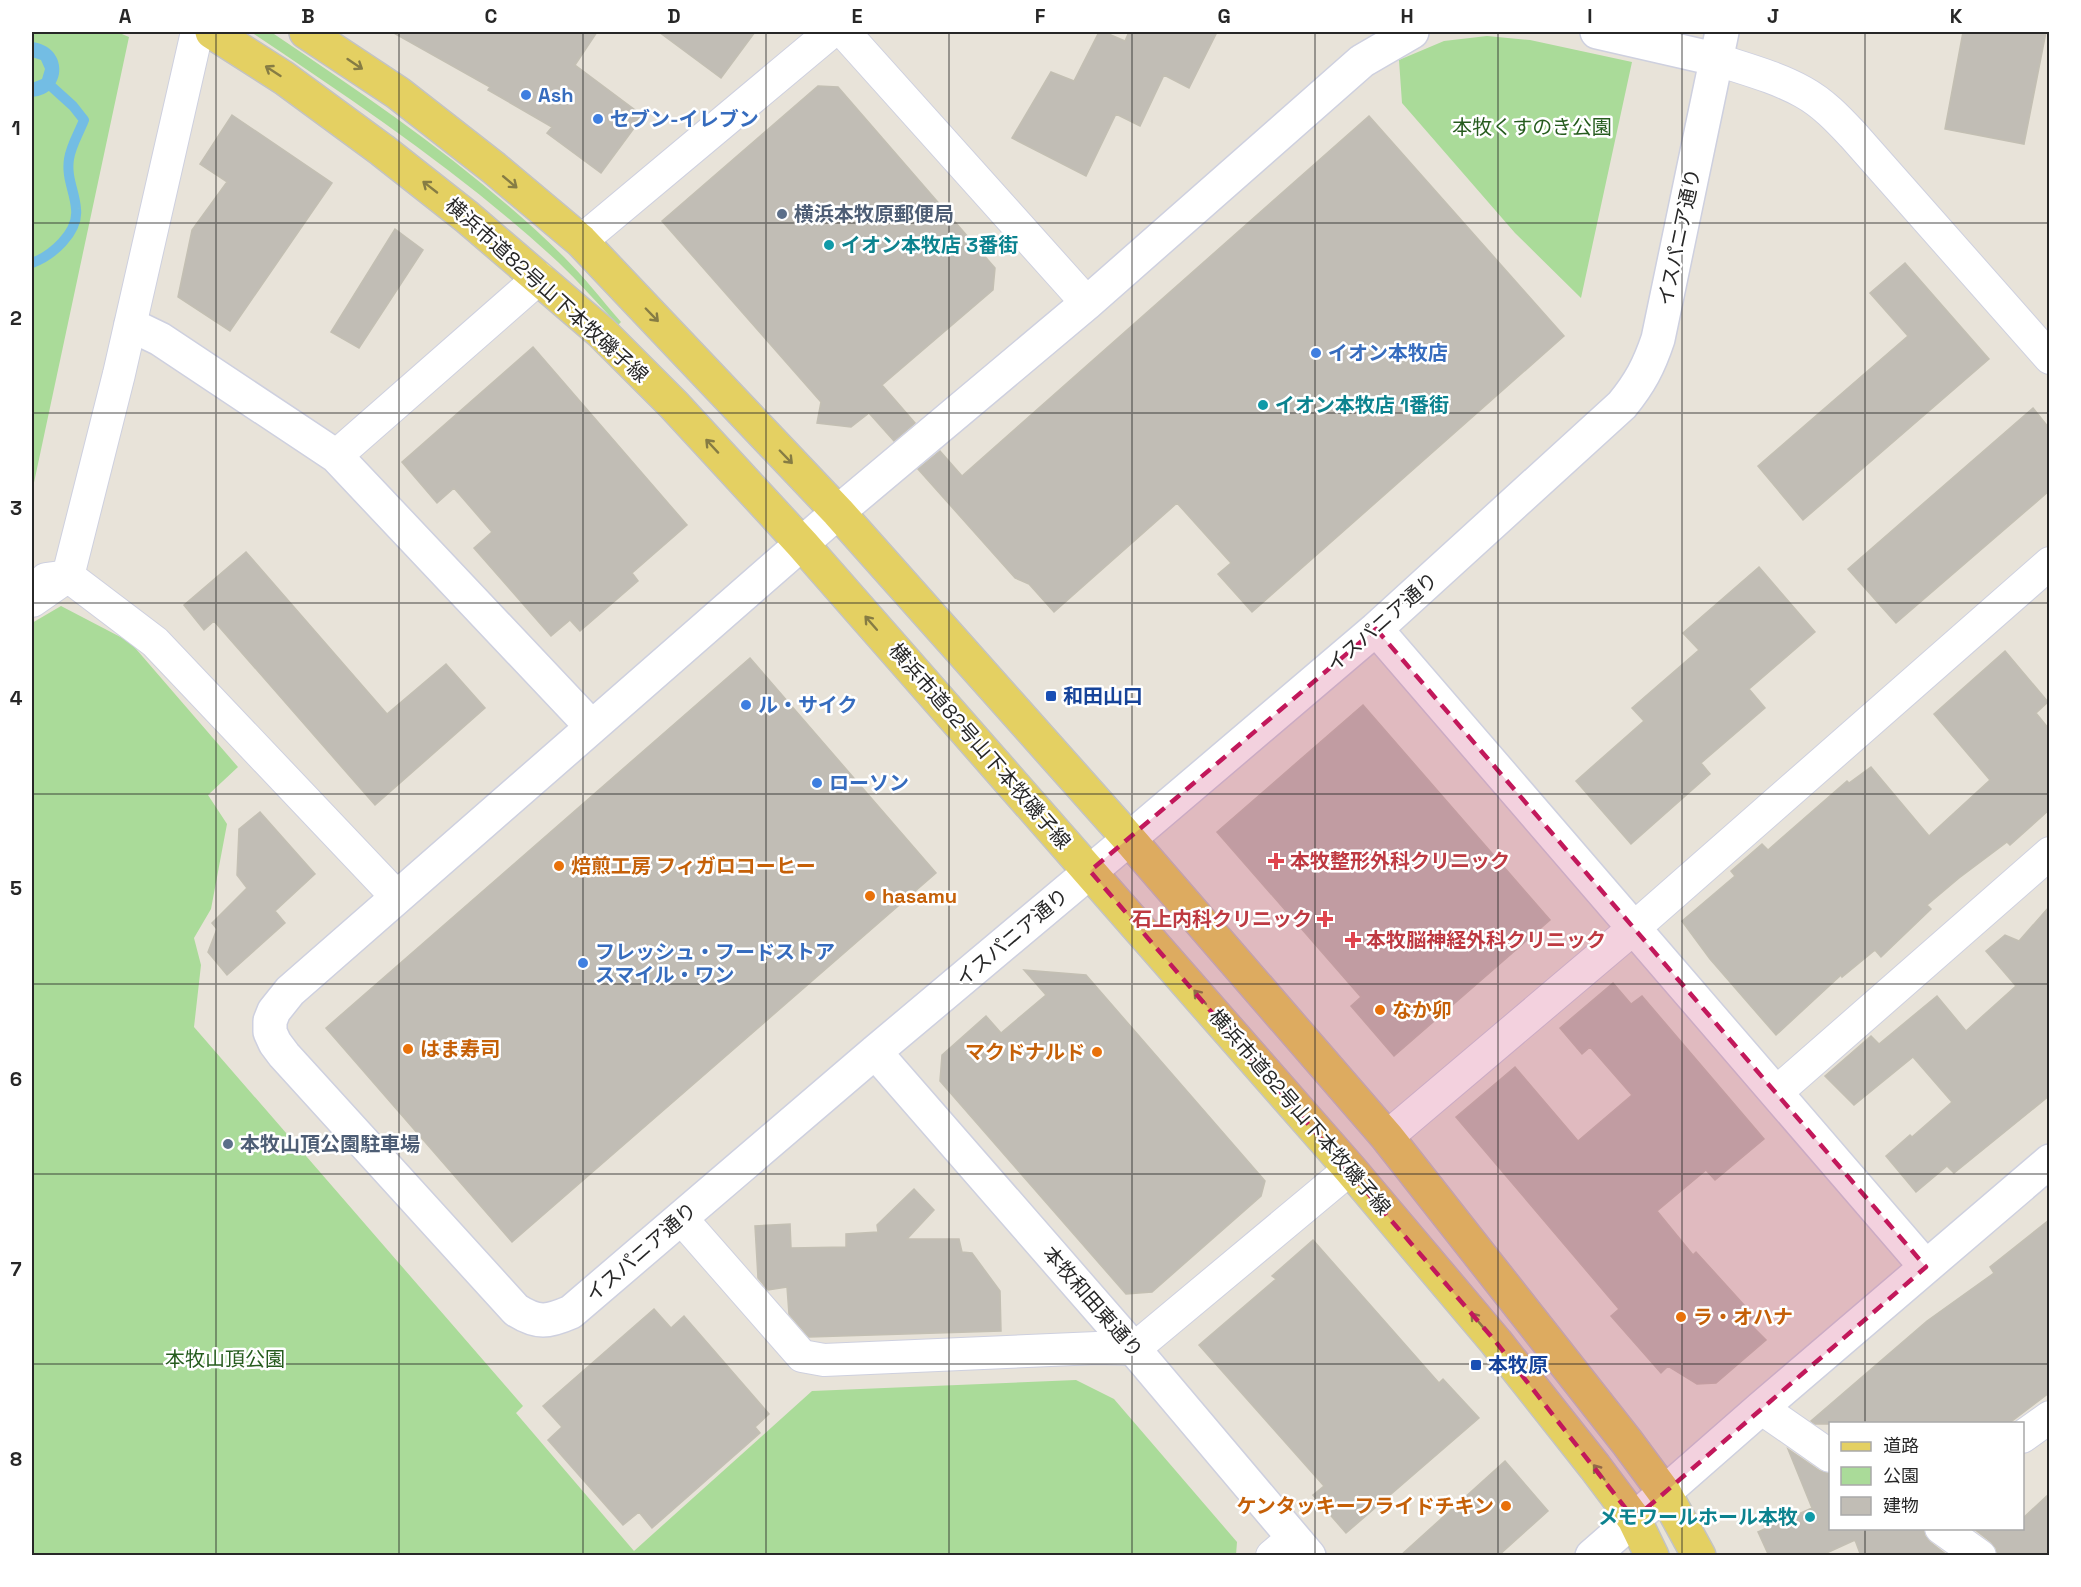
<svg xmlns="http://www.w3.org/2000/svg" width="2081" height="1587" viewBox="0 0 2081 1587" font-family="'Space Grotesk','Noto Sans JP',sans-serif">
<rect width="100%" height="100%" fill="#e8e3d9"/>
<path fill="#aadb99" d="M 32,32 L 117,32 L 129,37 L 32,492 Z
M 251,32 L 269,32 L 274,34 C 374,101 478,172 564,257 C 584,277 602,300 621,322 L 618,325 C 598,304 579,282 558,262 C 464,175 357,103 251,32 Z
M 1487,36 L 1530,40 L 1632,62 L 1581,298 L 1515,233 L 1402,103 L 1399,60 L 1444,41 Z
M 61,606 L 130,642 L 238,767 L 208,795 L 227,824 L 211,909 L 194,938 L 201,965 L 194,1027 L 523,1406 L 516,1413 L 634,1551 L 812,1391 L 1076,1380 L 1114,1399 L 1237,1542 L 1236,1555 L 32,1555 L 32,623 Z"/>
<path fill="#73bde4" d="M 32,42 C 69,46 68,94 32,97 L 32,83 L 42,79 L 45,69 L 41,60 L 32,57 Z"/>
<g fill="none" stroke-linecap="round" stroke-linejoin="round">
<path stroke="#73bde4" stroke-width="10" d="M 32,263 C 51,256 79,233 76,209 C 75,192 66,178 69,159 C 71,145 79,133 84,120 L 73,106 L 52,87"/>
</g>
<path fill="#c1bdb5" stroke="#c3bfb3" stroke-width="1.5" d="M 392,32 L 597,32 L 575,65 L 643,116 L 601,173 L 547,133 L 552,127 L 488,90 L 490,87 Z
M 659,32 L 755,32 L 721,78 Z
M 1099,32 L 1104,32 L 1125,41 L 1129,32 L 1217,32 L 1189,88 L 1164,75 L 1140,126 L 1116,114 L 1086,176 L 1012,138 L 1051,72 L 1074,81 Z
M 1963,32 L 2046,32 L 2024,144 L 1945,129 Z
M 818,86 L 838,87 L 995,268 L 993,290 L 882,385 L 915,423 L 894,441 L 869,413 L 851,427 L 817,423 L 821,402 L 662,221 Z
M 232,115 L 332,183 L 230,331 L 178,297 L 192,230 L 227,182 L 200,164 Z
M 1369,116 L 1564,336 L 1252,612 L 1218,574 L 1231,563 L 1177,503 L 1054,612 L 1029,584 L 1015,578 L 918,469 L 940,451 L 962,476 Z
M 395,229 L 423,250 L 359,348 L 331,332 Z
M 1905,263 L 1989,359 L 1803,520 L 1758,466 L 1908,336 L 1870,293 Z
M 533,347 L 687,525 L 632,573 L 638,581 L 580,631 L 570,620 L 551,636 L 474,548 L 492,532 L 454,488 L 437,503 L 402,462 Z
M 2033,408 L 2049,428 L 2049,491 L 1896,623 L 1848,569 Z
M 246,552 L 387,714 L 446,664 L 485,708 L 375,805 L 214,621 L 204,630 L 184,605 Z
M 1759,567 L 1815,632 L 1749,689 L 1765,708 L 1701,763 L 1710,774 L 1631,844 L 1576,781 L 1644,721 L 1632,708 L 1699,650 L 1683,633 Z
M 2005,651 L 2048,702 L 2036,713 L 2049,729 L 2049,810 L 2010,845 L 2007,842 L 1959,878 L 1927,905 L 1931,909 L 1881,957 L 1875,950 L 1842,977 L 1841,975 L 1776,1035 L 1710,959 L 1682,921 L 1735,876 L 1731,871 L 1762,844 L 1768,850 L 1847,781 L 1849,783 L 1871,767 L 1929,836 L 1990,780 L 1934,714 Z
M 750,658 L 936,873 L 512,1242 L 326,1028 Z
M 1363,705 L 1550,920 L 1394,1056 L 1351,1006 L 1361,997 L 1217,832 Z
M 260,812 L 315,874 L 275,911 L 285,923 L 227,975 L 208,952 L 217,929 L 212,923 L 247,888 L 237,875 L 239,829 Z
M 2049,907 L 2049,1096 L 1954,1173 L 1947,1166 L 1916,1192 L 1886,1156 L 1910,1135 L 1912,1137 L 1952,1102 L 1913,1057 L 1854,1105 L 1825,1076 L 1871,1036 L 1879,1044 L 1937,996 L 1966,1031 L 2016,986 L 1986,951 L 2005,935 L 2019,941 Z
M 1024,970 L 1086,975 L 1265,1181 L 1261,1196 L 1152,1292 L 1126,1294 L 940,1081 L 942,1055 L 986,1016 L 1001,1033 L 1046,995 Z
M 1613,983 L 1631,1004 L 1642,996 L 1764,1139 L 1715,1180 L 1706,1170 L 1657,1211 L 1693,1255 L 1696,1252 L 1754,1316 L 1748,1322 L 1766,1340 L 1716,1383 L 1697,1384 L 1668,1366 L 1661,1373 L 1611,1316 L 1619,1309 L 1456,1117 L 1515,1067 L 1578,1141 L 1632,1095 L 1590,1047 L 1582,1054 L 1560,1028 Z
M 914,1189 L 934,1210 L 907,1239 L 959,1239 L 962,1252 L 972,1253 L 1000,1291 L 1001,1331 L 809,1337 L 789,1314 L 787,1287 L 768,1290 L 758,1278 L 755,1226 L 790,1224 L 791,1248 L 846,1247 L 846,1234 L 878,1232 L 877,1225 Z
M 2049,1220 L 2049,1393 L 2008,1424 L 1815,1424 L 1811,1421 L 1927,1321 L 1994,1273 L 1990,1267 Z
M 1313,1240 L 1439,1383 L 1443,1379 L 1479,1418 L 1346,1533 L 1313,1495 L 1324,1486 L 1199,1345 L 1276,1279 L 1272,1276 Z
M 654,1309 L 671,1328 L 684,1316 L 769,1414 L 755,1427 L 760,1433 L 652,1528 L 639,1512 L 623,1525 L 548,1440 L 562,1427 L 543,1406 Z
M 1788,1449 L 1820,1471 L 1830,1474 L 1830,1528 L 1923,1528 L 1925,1536 L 1930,1542 L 1948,1556 L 1861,1556 L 1855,1540 L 1820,1556 L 1769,1556 L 1758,1532 L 1812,1508 Z
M 1505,1461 L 1548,1511 L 1498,1556 L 1400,1556 Z
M 2049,1494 L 2049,1556 L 1998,1556 L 1996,1548 L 1991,1542 L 1973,1528 L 2022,1528 L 2022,1519 Z"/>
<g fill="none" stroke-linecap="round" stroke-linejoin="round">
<defs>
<path id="street" d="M 844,32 L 1087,303
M 1715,59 C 1745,69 1776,77 1803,92 C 1823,103 1838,119 1853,135 L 2050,358
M 581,241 L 831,32
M 336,456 L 539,278
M 46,579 L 68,576 L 155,642 L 396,896
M 32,601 L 68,576 L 119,374 L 197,32
M 1777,1092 L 2050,853
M 1387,1137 L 1634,928 L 2050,563
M 681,1218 L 802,1356 L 824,1360 L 1097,1348 L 1134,1349 L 1350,1169
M 1761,1408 L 1830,1456
M 2022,1437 L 2050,1417
M 1941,1528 L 1980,1556
M 1272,1556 L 1293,1538"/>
<path id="secondary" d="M 1412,32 L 1362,61 L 1087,303 L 838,512 L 290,991 L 274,1011 L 270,1021 L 270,1032 L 275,1043 L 284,1055 L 516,1310 C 538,1324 548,1322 571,1312 L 875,1052 L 1129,839 L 1376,629 L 1622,405 C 1640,383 1649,366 1658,339 L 1722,32
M 1597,32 L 1715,59
M 131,325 L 160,339 L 336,456 L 592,727
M 1376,629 L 1926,1267
M 875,1052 L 1134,1349 L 1309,1556
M 1592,1556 L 1761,1408 L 2050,1161"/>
<path id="primary" d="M 212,32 L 284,78 L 382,150 L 467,217 L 601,332 L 674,405 L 802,544 L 1350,1169 L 1496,1342 L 1595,1467 L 1634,1519 L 1652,1556
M 306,32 L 398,93 L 494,168 L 581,241 L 838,512 L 1129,839 L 1387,1137 L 1627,1442 L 1664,1492 L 1699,1556"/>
</defs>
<use href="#street" stroke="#ced0df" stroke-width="34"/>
<use href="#secondary" stroke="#ced0df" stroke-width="36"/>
<use href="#primary" stroke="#c3c3c3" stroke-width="36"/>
<use href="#street" stroke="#fff" stroke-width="32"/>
<use href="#secondary" stroke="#fff" stroke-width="33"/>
<use href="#primary" stroke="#e4d062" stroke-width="33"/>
</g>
<defs><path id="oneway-shaft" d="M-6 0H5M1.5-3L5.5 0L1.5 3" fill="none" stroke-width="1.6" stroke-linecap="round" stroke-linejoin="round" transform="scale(1.5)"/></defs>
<g stroke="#867c44">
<use href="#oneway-shaft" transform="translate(355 64) rotate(34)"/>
<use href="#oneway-shaft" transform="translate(273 71) rotate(-147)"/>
<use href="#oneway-shaft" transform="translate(510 182) rotate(40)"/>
<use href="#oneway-shaft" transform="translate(430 187) rotate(-142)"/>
<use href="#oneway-shaft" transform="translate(652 315) rotate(46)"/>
<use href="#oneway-shaft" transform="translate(712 446) rotate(-133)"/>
<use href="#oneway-shaft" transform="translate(786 457) rotate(46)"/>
<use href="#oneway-shaft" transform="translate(871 623) rotate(-131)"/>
<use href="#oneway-shaft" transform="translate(1200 997) rotate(-131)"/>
<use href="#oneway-shaft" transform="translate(1477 1320) rotate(-130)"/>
<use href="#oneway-shaft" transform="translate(1599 1472) rotate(-127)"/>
</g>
<path fill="#c2185b" fill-opacity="0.2" stroke="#c2185b" stroke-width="4.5" stroke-dasharray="12 8" stroke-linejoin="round" d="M 1376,629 L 1926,1267 L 1634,1519 L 1496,1342 L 1090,871 Z"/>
<path fill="none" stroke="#272727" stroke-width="1.5" stroke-opacity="0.55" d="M 216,32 L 216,1556M 399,32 L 399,1556M 583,32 L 583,1556M 766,32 L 766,1556M 949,32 L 949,1556M 1132,32 L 1132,1556M 1315,32 L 1315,1556M 1498,32 L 1498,1556M 1682,32 L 1682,1556M 1865,32 L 1865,1424M 32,223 L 2050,223M 32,413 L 2050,413M 32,603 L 2050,603M 32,794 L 2050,794M 32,984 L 2050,984M 32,1174 L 2050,1174M 32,1364 L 2050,1364M 1865,1528 L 1865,1556"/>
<g fill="#3f7fe0" stroke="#fff" stroke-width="2">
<circle cx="526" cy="95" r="6"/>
<circle cx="598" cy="119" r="6"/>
<circle cx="1316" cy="353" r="6"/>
<circle cx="746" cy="705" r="6"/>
<circle cx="817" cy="783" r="6"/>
<circle cx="583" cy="963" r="6"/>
</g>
<g fill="#5c6f8a" stroke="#fff" stroke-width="2">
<circle cx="782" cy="214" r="6"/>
<circle cx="228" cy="1144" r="6"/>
</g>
<g fill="#0f9aa8" stroke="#fff" stroke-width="2">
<circle cx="829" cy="245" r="6"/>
<circle cx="1263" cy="405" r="6"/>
<circle cx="1810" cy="1517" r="6"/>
</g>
<g fill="#1a4fb4" stroke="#fff" stroke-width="2">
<rect x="1045" y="690" width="12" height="12" rx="3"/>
<rect x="1470" y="1359" width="12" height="12" rx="3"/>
</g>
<g fill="#e0444e" stroke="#fff" stroke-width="2">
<path d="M1273 852h6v6h6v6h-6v6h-6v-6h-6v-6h6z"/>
<path d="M1322 910h6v6h6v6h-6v6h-6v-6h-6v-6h6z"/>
<path d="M1350 931h6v6h6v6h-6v6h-6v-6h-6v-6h6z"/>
</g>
<g fill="#e8710a" stroke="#fff" stroke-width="2">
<circle cx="559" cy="866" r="6"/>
<circle cx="870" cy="896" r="6"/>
<circle cx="1380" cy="1010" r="6"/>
<circle cx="408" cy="1049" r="6"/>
<circle cx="1097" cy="1052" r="6"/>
<circle cx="1681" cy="1317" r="6"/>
<circle cx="1506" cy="1506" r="6"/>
</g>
<g text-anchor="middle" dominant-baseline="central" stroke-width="5" stroke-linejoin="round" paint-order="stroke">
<g font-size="20" font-weight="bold" fill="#366cbe" stroke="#fff" text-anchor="start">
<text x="538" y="95">Ash</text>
<text x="610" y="119">セブン-イレブン</text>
<text x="1328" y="353">イオン本牧店</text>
<text x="758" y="705">ル・サイク</text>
<text x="829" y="783">ローソン</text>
<text x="595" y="952">フレッシュ・フードストア<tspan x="595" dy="23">スマイル・ワン</tspan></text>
</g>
<g font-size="20" fill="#265c1e" stroke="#fff">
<text x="1532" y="127">本牧くすのき公園</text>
<text x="225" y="1359">本牧山頂公園</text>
</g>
<g font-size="20" font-weight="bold" fill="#4e5e75" stroke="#fff" text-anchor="start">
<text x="794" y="214">横浜本牧原郵便局</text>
<text x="240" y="1144">本牧山頂公園駐車場</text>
</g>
<g font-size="20" fill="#272727" stroke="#fff">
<text transform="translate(1679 237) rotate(-78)">イスパニア通り</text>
<text transform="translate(547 290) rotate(42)">横浜市道82号山下本牧磯子線</text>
<text transform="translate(1382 622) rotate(-41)">イスパニア通り</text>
<text transform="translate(980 746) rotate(49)">横浜市道82号山下本牧磯子線</text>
<text transform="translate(1012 937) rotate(-40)">イスパニア通り</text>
<text transform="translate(1300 1112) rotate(49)">横浜市道82号山下本牧磯子線</text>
<text transform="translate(641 1252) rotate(-41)">イスパニア通り</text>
<text transform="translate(1093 1302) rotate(49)">本牧和田東通り</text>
</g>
<g font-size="20" font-weight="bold" fill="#0d838f" stroke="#fff" text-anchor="start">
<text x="841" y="245">イオン本牧店 3番街</text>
<text x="1275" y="405">イオン本牧店 1番街</text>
<text x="1798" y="1517" text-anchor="end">メモワールホール本牧</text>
</g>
<g font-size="20" font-weight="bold" fill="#164399" stroke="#fff" text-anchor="start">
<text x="1063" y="696">和田山口</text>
<text x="1488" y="1365">本牧原</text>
</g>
<g font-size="20" font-weight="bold" fill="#be3a42" stroke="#fff" text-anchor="start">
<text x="1290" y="861">本牧整形外科クリニック</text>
<text x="1312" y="919" text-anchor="end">石上内科クリニック</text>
<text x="1366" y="940">本牧脳神経外科クリニック</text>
</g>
<g font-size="20" font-weight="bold" fill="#c56008" stroke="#fff" text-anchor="start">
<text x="571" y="866">焙煎工房 フィガロコーヒー</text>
<text x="882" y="896">hasamu</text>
<text x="1392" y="1010">なか卯</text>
<text x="420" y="1049">はま寿司</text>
<text x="1085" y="1052" text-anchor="end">マクドナルド</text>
<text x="1693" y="1317">ラ・オハナ</text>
<text x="1494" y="1506" text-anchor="end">ケンタッキーフライドチキン</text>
</g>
</g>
<rect width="2081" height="1587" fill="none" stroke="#ffffff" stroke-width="66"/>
<rect x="1829" y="1422" width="195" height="108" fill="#ffffff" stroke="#a9a9a9" stroke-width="1.5"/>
<rect x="1841" y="1442" width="30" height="9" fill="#e4d062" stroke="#a9a9a9" stroke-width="1.5"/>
<text x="1883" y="1452" font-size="18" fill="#272727">道路</text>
<rect x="1841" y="1467" width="30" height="18" fill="#aadb99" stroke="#a9a9a9" stroke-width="1.5"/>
<text x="1883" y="1482" font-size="18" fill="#272727">公園</text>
<rect x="1841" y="1497" width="30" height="18" fill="#c1bdb5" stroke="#a9a9a9" stroke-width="1.5"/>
<text x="1883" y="1512" font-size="18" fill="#272727">建物</text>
<rect x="33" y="33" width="2015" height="1521" fill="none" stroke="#272727" stroke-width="2"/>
<g font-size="20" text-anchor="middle" font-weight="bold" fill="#272727">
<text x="125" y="23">A</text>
<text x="308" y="23">B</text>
<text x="491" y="23">C</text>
<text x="674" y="23">D</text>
<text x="857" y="23">E</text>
<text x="1040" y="23">F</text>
<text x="1224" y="23">G</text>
<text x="1407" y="23">H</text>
<text x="1590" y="23">I</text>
<text x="1773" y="23">J</text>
<text x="1956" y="23">K</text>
<text x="16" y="135">1</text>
<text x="16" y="325">2</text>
<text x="16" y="515">3</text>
<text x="16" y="705">4</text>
<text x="16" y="895">5</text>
<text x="16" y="1086">6</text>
<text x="16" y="1276">7</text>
<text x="16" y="1466">8</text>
</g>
</svg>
